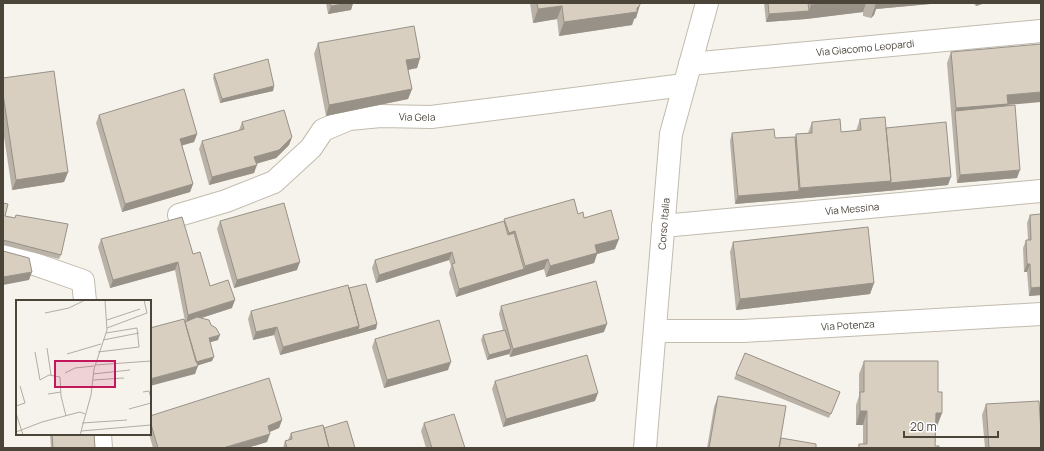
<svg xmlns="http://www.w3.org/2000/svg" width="1044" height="451" viewBox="0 0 1044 451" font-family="Manrope,sans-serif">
<rect width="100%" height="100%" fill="#f6f3ec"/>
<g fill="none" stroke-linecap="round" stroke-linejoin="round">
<defs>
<g id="minor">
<path id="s1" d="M 690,64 L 1041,31"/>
<path id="s2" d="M 179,215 L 226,201 L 274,182 L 311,148 L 323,130 L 349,119 L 381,116 L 431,117 L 684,85"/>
<path id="s3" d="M 663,226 L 1041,191"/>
<path d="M 3,253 L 83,281 L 85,301"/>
<path id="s4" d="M 655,331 L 743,331 L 1041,314"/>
<path d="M 100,434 L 101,448"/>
</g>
<g id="tertiary">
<path id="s5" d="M 645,448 L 671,134 L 707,3"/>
</g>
</defs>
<use href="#minor" stroke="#c2bbae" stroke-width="24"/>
<use href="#tertiary" stroke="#c2bbae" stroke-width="24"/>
<use href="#minor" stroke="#fff" stroke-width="22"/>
<use href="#tertiary" stroke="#fff" stroke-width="22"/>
</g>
<path fill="#bab2a6" d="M 326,3 L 353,3 L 351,10 L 328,14 Z
M 530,3 L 640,3 L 636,18 L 634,19 L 632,25 L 559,36 L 557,19 L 533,23 Z
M 764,3 L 941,3 L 876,9 L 874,15 L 871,18 L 863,16 L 863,12 L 806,19 L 766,22 Z
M 973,3 L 985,3 L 976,6 Z
M 318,43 L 420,58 L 417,68 L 408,70 L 412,89 L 408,99 L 326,116 L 314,54 Z
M 951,52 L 1007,105 L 1017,178 L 957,183 L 947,63 Z
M 214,74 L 274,86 L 273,91 L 220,103 L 213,78 Z
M 3,78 L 68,172 L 64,182 L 12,190 L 3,130 Z
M 99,115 L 197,134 L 194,142 L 182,145 L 193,184 L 190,192 L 122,212 L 96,123 Z
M 860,119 L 886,128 L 948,185 L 887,191 L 735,204 L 730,141 L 732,133 L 775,138 L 795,137 L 796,134 L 808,133 L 812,122 L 841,132 L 856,131 Z
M 242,122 L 292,137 L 289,145 L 276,158 L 256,164 L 254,173 L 209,185 L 199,149 L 202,141 L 240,131 L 239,130 Z
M 3,203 L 5,216 L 61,255 L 59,259 L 3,245 Z
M 578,214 L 584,218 L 615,249 L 597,254 L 594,263 L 546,277 L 544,269 L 456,297 L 449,273 L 451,266 L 449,260 L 376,283 L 372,268 L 375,260 L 504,221 L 504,219 Z
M 1030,215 L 1041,295 L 1029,296 L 1027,272 L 1024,272 L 1023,248 L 1026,240 L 1028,240 L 1027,223 Z
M 220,221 L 297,270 L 234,288 L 217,229 Z
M 101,239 L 193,254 L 210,286 L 232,308 L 201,318 L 211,325 L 218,340 L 210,342 L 212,361 L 197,365 L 195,374 L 185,321 L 175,270 L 110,288 L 98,247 Z
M 733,242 L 874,283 L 870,294 L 736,310 L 730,252 Z
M 349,288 L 377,324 L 376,329 L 280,355 L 274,335 L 253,340 L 248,319 L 251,311 Z
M 501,306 L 604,332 L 510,357 L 509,354 L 487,360 L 481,340 L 483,335 L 503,330 L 499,314 Z
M 375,339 L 448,370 L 384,388 L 372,347 Z
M 745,353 L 840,392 L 829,418 L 734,379 Z
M 864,361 L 938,392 L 942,413 L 937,426 L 936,426 L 935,446 L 939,448 L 858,448 L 859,444 L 863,444 L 863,425 L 856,425 L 856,405 L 859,396 L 859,374 Z
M 495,381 L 595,401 L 503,427 L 492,389 Z
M 718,396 L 781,438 L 816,448 L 707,448 L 714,407 Z
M 986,404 L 1041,448 L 985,448 L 982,415 Z
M 150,416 L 282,420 L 279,428 L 269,432 L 267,442 L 247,448 L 153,448 L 149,434 L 150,434 Z
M 424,423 L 465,448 L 426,448 L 421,431 Z
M 324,428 L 355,448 L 283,448 L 285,441 L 288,440 L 291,433 Z
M 50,434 L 94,434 L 95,448 L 51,448 Z"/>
<path fill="#979187" d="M 349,3 L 353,3 L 351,10 L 328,14 L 331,6 Z
M 831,3 L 866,3 L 863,12 L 806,19 L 811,5 Z
M 876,3 L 941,3 L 876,9 L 874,15 L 871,18 Z
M 977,3 L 985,3 L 976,6 Z
M 640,5 L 636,18 L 634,19 L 632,25 L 559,36 L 564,22 L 637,8 Z
M 562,6 L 557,19 L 533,23 L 538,9 Z
M 809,11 L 806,19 L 766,22 L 769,14 Z
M 420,58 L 417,68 L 402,71 L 406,60 Z
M 274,86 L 273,91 L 220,103 L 222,99 Z
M 412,89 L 408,99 L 326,116 L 329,105 Z
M 1041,92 L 1041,102 L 1007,105 L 1004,115 L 955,111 L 956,108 L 1007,95 Z
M 197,134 L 194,142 L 177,147 L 180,139 Z
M 292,137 L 289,145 L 276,158 L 251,165 L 254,157 Z
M 257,165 L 254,173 L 209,185 L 212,177 Z
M 1020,170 L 1017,178 L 957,183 L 960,175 Z
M 68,172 L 64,182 L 12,190 L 16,180 Z
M 951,177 L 948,185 L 887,191 L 796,199 L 800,188 L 891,181 Z
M 193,184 L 190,192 L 122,212 L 125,204 Z
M 799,191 L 796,199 L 735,204 L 738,196 Z
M 515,231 L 511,241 L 505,243 L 509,233 Z
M 619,239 L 615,249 L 597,254 L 594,263 L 546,277 L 550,266 L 595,245 Z
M 452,252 L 449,260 L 376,283 L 379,275 Z
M 548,259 L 544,269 L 456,297 L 459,289 L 524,269 L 525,266 Z
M 178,262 L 175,270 L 110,288 L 113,280 Z
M 300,262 L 297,270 L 234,288 L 237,280 Z
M 1027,264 L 1030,264 L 1027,272 L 1024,272 Z
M 32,272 L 29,280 L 3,285 L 3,277 Z
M 874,283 L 870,294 L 736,310 L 740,299 Z
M 1041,287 L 1041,295 L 1029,296 L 1031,288 Z
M 235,300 L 232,308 L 186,323 L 188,315 Z
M 377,324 L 376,329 L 280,355 L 283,347 L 359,326 Z
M 607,324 L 604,332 L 510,357 L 513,349 Z
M 277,327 L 274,335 L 253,340 L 256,332 Z
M 220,335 L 218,340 L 208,343 L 209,338 Z
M 511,349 L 509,354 L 487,360 L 489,355 Z
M 214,357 L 212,361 L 193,367 L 194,362 Z
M 451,362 L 448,370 L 384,388 L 387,380 Z
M 198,366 L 195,374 L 150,386 L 150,379 Z
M 598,393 L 595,401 L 503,427 L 506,419 Z
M 860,411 L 867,411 L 863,425 L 856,425 Z
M 936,413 L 942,413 L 937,426 L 931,426 Z
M 282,420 L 279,428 L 265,434 L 268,426 Z
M 270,434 L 267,442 L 247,448 L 223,448 Z"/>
<path fill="#d8cfc1" stroke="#979187" d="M 330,3 L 349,3 L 331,6 Z
M 537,3 L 640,3 L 640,5 L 637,8 L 637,12 L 564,22 L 562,6 L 538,9 Z
M 768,3 L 808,3 L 809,11 L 769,14 Z
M 811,3 L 831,3 L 811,5 Z
M 869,3 L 878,3 L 876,4 Z
M 414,26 L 420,58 L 406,60 L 412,89 L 329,105 L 318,43 Z
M 1041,44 L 1041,92 L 1007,95 L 1008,104 L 956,108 L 951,52 Z
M 268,59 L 274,86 L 222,99 L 214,74 Z
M 54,71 L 68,172 L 16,180 L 3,94 L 3,78 Z
M 184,89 L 197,134 L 180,139 L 193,184 L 125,204 L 99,115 Z
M 1015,105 L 1020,170 L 960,175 L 955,111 Z
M 284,110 L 292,137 L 279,150 L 254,157 L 257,165 L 212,177 L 202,141 L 244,129 L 242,122 Z
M 885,117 L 891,181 L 800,188 L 796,134 L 812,133 L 812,122 L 840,119 L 841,132 L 861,130 L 860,119 Z
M 946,122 L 951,177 L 890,183 L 891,181 L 886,128 Z
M 774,129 L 775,138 L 795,137 L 799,191 L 738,196 L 732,133 Z
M 574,199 L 578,214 L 583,212 L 584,218 L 611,210 L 619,239 L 595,245 L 597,253 L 550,266 L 548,259 L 525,266 L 515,231 L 509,233 L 504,219 Z
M 3,203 L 8,204 L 5,216 L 15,218 L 16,215 L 68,224 L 61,255 L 3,240 Z
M 284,203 L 300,262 L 237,280 L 220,221 Z
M 1041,214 L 1041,287 L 1031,288 L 1030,264 L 1027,264 L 1026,240 L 1031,240 L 1030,215 Z
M 182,217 L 193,254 L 200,252 L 210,286 L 228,280 L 235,300 L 188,315 L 178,262 L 113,280 L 101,239 Z
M 504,221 L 508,235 L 514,233 L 524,269 L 459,289 L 452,264 L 455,263 L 452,252 L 379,275 L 375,260 Z
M 868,227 L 874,283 L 740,299 L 733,242 Z
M 3,251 L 29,258 L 32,272 L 3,277 Z
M 596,281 L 607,324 L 513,349 L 501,306 Z
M 366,284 L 377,324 L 358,330 L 359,326 L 349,288 Z
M 348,285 L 359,326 L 283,347 L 277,327 L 256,332 L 251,311 Z
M 197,317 L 209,320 L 211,325 L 216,328 L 220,335 L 209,338 L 214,357 L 196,362 L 185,322 Z
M 184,319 L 198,366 L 150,379 L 150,328 Z
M 439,320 L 451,362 L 387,380 L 375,339 Z
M 505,330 L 511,349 L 489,355 L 483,335 Z
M 745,353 L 840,392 L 831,414 L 736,374 Z
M 587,355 L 598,393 L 506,419 L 495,381 Z
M 864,361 L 938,361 L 938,392 L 942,392 L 942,413 L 936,413 L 935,446 L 939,446 L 939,448 L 859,448 L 859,444 L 867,444 L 867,411 L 860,411 L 860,392 L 864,392 Z
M 269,378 L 282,420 L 268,426 L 270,434 L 223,448 L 158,448 L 150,421 L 150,416 Z
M 718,396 L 786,406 L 779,448 L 709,448 Z
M 1039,401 L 1041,433 L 1041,448 L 989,448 L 986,404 Z
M 454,414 L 465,448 L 432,448 L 424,423 Z
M 347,421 L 355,448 L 329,448 L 324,428 Z
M 323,425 L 329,448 L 287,448 L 285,441 L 292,439 L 291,433 Z
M 52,434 L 94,434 L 95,448 L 53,448 Z
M 781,438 L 816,444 L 816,448 L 779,448 Z"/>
<g text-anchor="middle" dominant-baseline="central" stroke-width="3" stroke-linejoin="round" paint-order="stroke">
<g font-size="10" fill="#4b4439" stroke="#fff">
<text stroke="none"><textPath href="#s1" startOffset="176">Via Giacomo Leopardi</textPath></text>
<text stroke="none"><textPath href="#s2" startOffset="269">Via Gela</textPath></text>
<text stroke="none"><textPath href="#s3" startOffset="190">Via Messina</textPath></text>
<text stroke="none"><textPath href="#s5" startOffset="225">Corso Italia</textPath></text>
<text stroke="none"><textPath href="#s4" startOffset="193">Via Potenza</textPath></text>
</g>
</g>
<g transform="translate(16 300)">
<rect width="135" height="135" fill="#f6f3ec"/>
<path fill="none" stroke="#b2ada4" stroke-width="1" d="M 29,13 L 53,8 L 69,0M 91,20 L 124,9M 91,28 L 131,13 L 128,0M 87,40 L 123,33M 31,48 L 35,75M 19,52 L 24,80 L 33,75 L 44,77 L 45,96 L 50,116M 82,52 L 123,47 L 121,28 L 90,33M 51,54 L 85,44M 79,65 L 135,61M 49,73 L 59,68 L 78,66M 77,74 L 114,70M 77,80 L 108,78M 127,92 L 133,91 L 135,98M 32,94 L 45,92M 0,106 L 9,103 L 4,86M 113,109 L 135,103M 0,113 L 7,135M 66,123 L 111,120M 65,131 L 135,125M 0,132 L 26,122 L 64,112 L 69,114M 64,135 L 75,95 L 78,69 L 91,30 L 89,0"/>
<path fill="#c2185b" fill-opacity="0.15" stroke="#c2185b" stroke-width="2" d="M 39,61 L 99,61 L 99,87 L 39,87 Z"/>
<rect width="135" height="135" fill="none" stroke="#4b4439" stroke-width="2"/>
</g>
<rect width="1044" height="451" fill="none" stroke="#4b4439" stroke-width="8"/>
<path d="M904 431v6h94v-6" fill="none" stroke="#4b4439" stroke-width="2"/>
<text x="910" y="431" font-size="12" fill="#4b4439" stroke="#ffffff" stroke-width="3" paint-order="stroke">20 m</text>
</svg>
